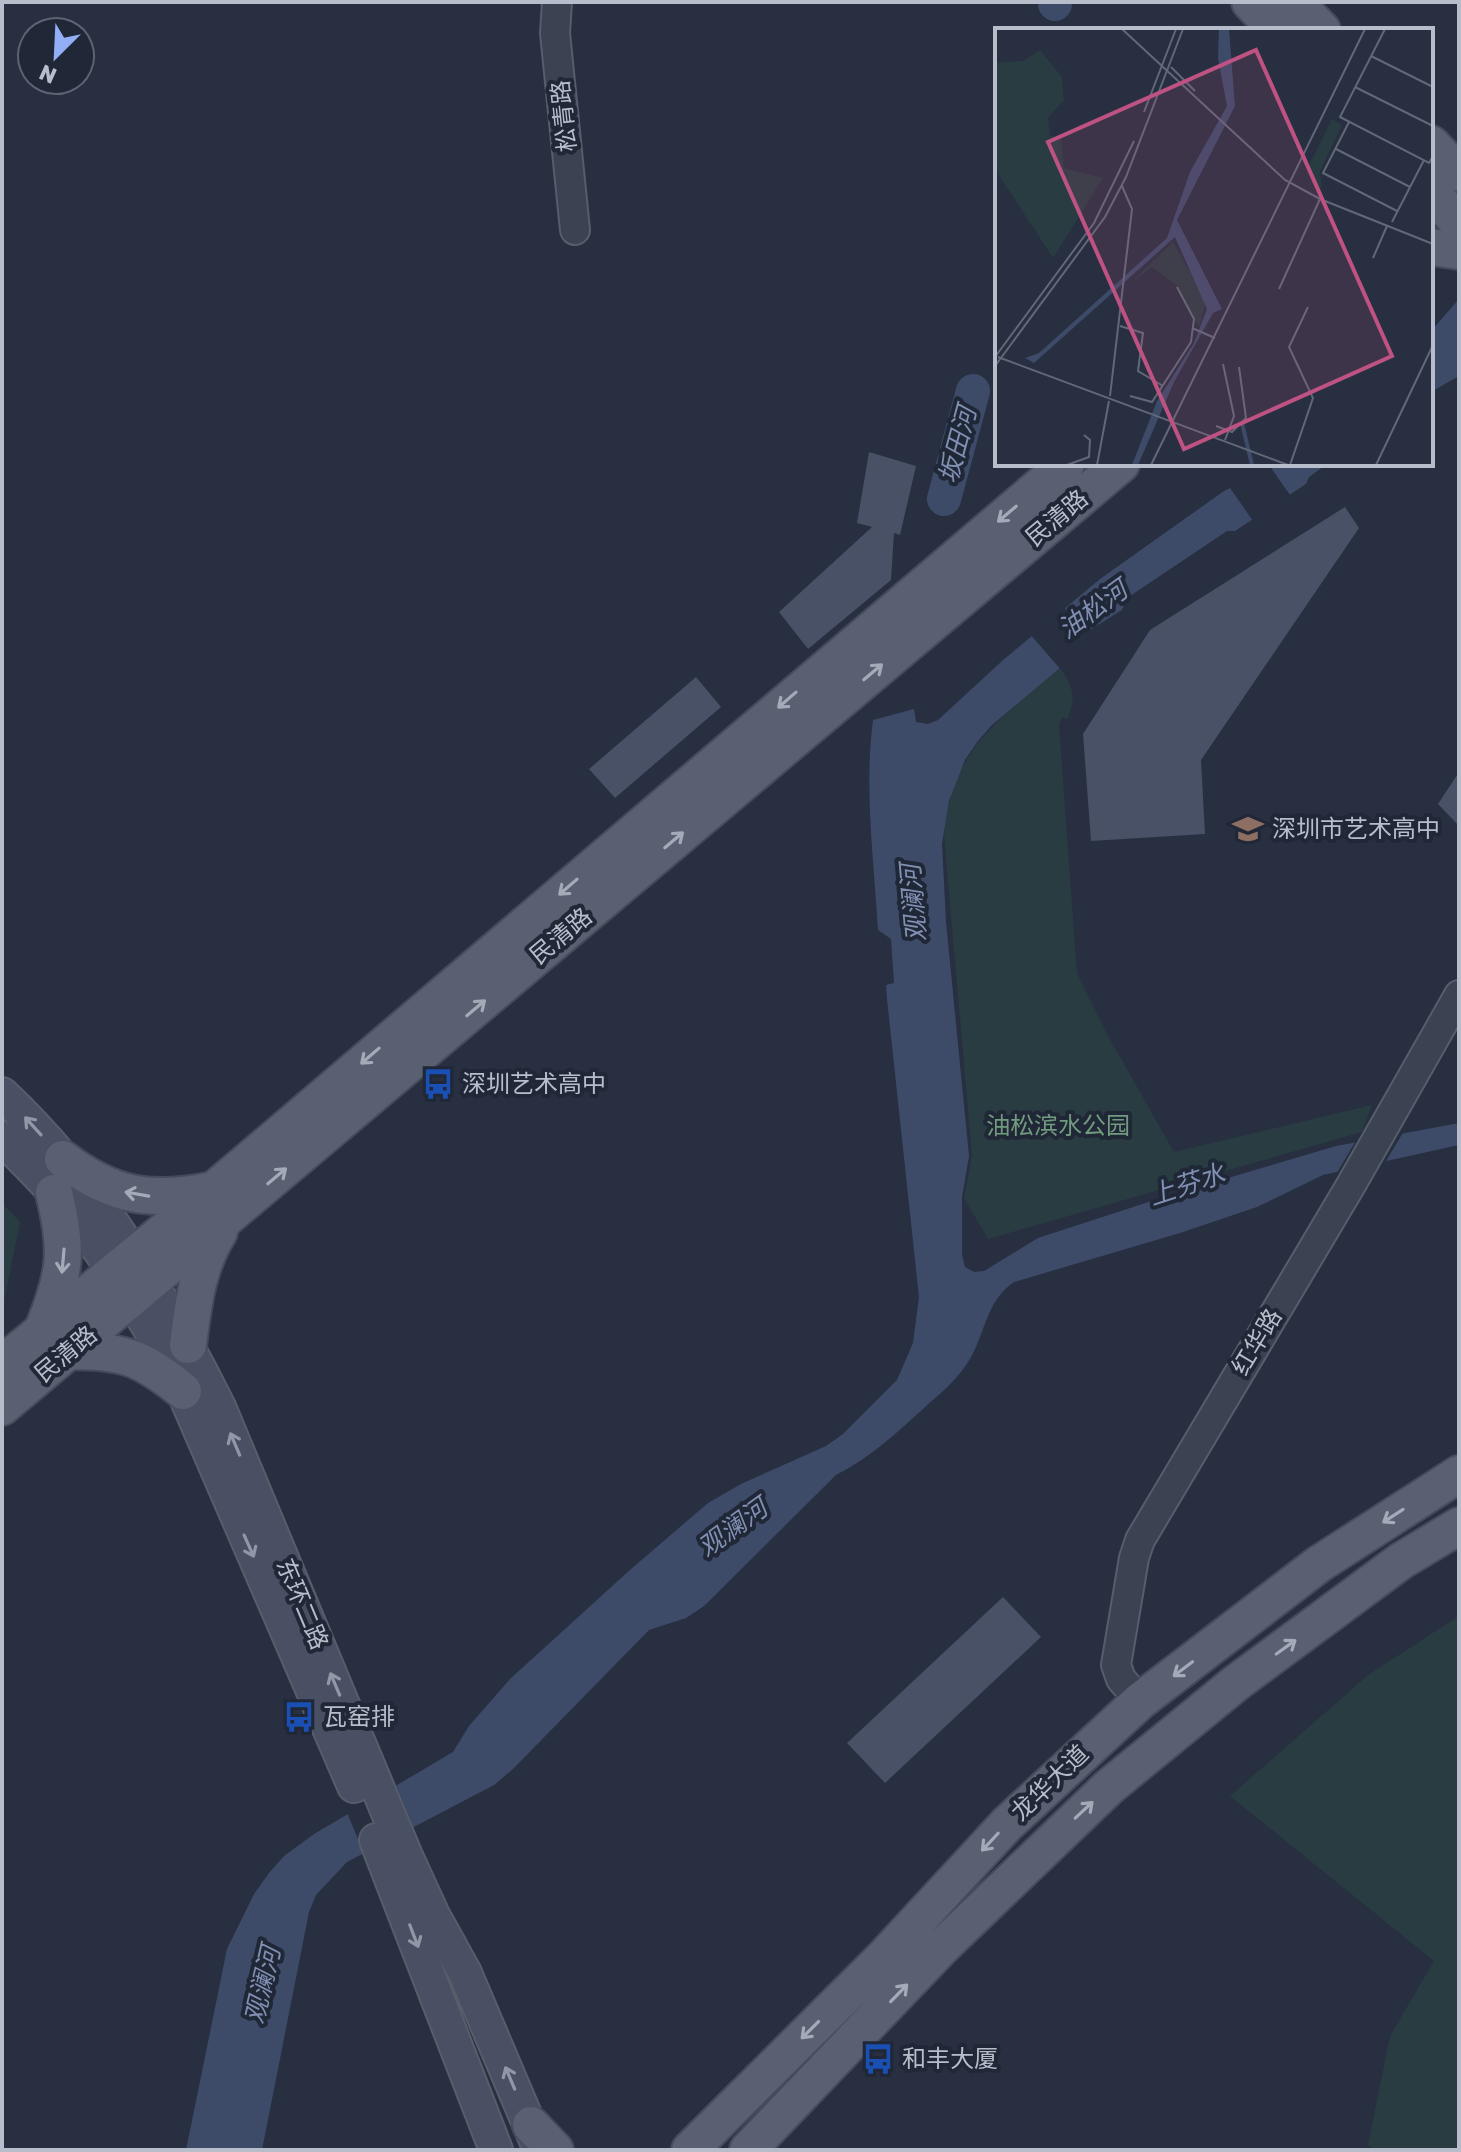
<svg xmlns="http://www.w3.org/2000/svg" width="1461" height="2152" viewBox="0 0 1461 2152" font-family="Rubik,'Noto Sans SC',sans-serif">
<rect width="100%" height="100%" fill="#272f41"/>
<path fill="#293c42" d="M 1060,668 C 1073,684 1077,700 1067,719 L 1062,717 L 1059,725 L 1077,973 L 1107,1034 L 1174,1152 L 1372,1105 L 1362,1132 L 988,1239 L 964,1198 L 972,1155 L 944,836 C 952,747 997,722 1060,668 Z
M 2,1203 L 20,1222 L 2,1311 Z
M 1459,1616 L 1459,2150 L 1376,2150 L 1368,2145 L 1390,2036 L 1434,1961 L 1230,1796 L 1368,1675 Z"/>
<path fill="#3d4b69" d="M 1459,299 L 1459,376 L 1431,392 L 1431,331 Z
M 1281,464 L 1327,464 L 1309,477 L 1306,484 L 1235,531 L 1227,531 L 1127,598 L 1122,610 L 1085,633 L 1060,668 L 992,725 L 978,741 L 965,760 L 949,801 L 942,844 L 946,922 L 969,1156 L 962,1197 L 962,1255 L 965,1267 L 974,1272 L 984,1271 L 1038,1238 L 1167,1196 L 1336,1146 L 1459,1123 L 1459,1145 L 1323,1175 L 1257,1207 L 1180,1233 L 1014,1282 C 984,1302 986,1337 966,1365 C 955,1382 938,1395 923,1409 C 895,1434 870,1458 836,1475 L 704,1606 L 686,1618 L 649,1630 L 513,1769 L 494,1785 L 347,1862 L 316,1895 L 309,1912 L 262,2150 L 186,2150 L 227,1949 L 254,1894 L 269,1873 L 284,1856 L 314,1834 L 453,1752 L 469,1726 L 510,1679 L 631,1569 L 708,1503 L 741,1484 L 826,1446 L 843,1434 L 897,1380 L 913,1343 L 919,1297 L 887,999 L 886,985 L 894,983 L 891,939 L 878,930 C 874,861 864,789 873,720 L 914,709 L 916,722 L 928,724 L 938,720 L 1002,661 L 1100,579 L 1224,491 Z"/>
<path fill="#272f41" d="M 1269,465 L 1290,495 L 1253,521 L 1228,485 Z
M 1062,605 L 1088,636 L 1062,671 L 1029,633 Z
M 1404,1131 L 1383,1166 L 1335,1176 L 1357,1139 Z
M 395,1782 L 415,1831 L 365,1856 L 346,1810 Z"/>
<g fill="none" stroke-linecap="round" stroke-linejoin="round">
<path stroke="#3d4b69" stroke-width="34" d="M 1055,2 L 1055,4
M 944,499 L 973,391"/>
</g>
<path fill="#485165" d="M 869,452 L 916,466 L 900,535 L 894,533 L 891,580 L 808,649 L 779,612 L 872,527 L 857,523 Z
M 1345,507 L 1359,528 L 1201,760 L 1205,834 L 1091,841 L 1083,734 L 1150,630 Z
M 696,677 L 721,707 L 615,798 L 589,769 Z
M 1459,772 L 1459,826 L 1438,804 Z
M 1003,1597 L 1041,1637 L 885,1783 L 847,1743 Z"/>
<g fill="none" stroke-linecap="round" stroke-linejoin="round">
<defs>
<path id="tertiary" d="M 557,2 L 555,33 L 575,230
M 1140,1701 L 1121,1679 L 1116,1665 L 1134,1558 L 1140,1540 L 1351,1185 L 1459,995"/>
<path id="secondary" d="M 2,1094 C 95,1181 162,1293 219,1407 L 406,1856 L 433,1915 L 465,1973 L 540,2150
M 2,1138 C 27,1164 55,1190 77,1219 C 118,1274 153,1330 183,1391 L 354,1786
M 376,1840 L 496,2150"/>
<path id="primary" d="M 1250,2 L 1277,30
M 1295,2 L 1322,30
M 1431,144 L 1459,173
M 1431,192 L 1459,223
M 1431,247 L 1459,251
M 63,1159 C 113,1197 152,1203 213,1190
M 44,1327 C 66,1272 68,1250 54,1193
M 188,1345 C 193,1305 197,1267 219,1232
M 70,1351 C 124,1351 141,1357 183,1391
M 2,1364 L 214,1190 L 1066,464
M 2,1407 L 1121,464
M 531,2125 L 555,2150
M 690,2150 L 883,1958 L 1007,1824 L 1140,1701 L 1319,1564 L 1459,1474
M 748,2150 L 942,1947 L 1109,1787 L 1236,1683 L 1401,1561 L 1459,1526"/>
</defs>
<use href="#tertiary" stroke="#565d6b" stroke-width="32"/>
<use href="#secondary" stroke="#565d6b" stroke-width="36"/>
<use href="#primary" stroke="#454b5a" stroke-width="40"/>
<use href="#tertiary" stroke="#3b4251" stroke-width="28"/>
<use href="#secondary" stroke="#495064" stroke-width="32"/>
<use href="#primary" stroke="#596071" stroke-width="36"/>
</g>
<defs><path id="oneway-shaft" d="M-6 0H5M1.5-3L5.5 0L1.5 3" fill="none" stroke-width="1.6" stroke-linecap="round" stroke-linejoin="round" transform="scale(2)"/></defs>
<g stroke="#a5aab9">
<use href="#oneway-shaft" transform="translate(1007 514) rotate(140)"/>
<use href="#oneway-shaft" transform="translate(873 672) rotate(-40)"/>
<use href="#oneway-shaft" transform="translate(787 700) rotate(139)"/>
<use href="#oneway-shaft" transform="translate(674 840) rotate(-40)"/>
<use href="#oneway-shaft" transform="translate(568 887) rotate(139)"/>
<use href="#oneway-shaft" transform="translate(476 1008) rotate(-40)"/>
<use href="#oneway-shaft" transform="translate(370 1056) rotate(139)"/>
<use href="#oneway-shaft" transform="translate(277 1176) rotate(-40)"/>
<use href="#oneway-shaft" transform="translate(137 1194) rotate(-170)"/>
<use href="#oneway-shaft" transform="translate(63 1261) rotate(95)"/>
<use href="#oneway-shaft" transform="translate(1393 1516) rotate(147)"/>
<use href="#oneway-shaft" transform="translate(1286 1647) rotate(-36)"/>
<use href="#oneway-shaft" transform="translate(1183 1669) rotate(143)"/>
<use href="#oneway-shaft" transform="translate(1084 1810) rotate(-43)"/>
<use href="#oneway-shaft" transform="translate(990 1842) rotate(133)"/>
<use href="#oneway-shaft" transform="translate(899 1993) rotate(-46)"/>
<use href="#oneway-shaft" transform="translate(810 2030) rotate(135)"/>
</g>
<g stroke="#9197a7">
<use href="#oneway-shaft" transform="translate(33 1126) rotate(-132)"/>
<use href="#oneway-shaft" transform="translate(235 1444) rotate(-113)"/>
<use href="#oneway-shaft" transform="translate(249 1546) rotate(66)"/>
<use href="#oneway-shaft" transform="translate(335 1684) rotate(-113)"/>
<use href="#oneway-shaft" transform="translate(414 1936) rotate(69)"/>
<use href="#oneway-shaft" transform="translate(510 2078) rotate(-113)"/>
</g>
<defs>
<symbol id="school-bare" viewBox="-9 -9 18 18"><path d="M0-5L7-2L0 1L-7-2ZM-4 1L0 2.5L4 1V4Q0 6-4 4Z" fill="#8d6e63" stroke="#202736" stroke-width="2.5" paint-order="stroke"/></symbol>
<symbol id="bus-bare" viewBox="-9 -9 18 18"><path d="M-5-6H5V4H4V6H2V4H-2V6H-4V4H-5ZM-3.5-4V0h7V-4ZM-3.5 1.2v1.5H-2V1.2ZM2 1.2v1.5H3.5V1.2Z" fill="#1a4fb4" stroke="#202736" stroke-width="2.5" paint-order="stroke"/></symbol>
</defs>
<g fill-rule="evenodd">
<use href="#school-bare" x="1226" y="807" width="44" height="44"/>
<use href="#bus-bare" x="416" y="1062" width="44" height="44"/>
<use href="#bus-bare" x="277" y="1695" width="44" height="44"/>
<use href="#bus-bare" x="856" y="2037" width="44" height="44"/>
</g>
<g text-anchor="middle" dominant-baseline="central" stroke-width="8" stroke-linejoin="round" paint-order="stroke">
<g font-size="24" fill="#b8bdcb" stroke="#202736">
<text transform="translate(564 116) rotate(-96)">松青路</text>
<text transform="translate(1057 518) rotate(-40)">民清路</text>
<text transform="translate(561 936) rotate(-40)">民清路</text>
<text transform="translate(1257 1342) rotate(-59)">红华路</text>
<text transform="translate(66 1354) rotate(-40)">民清路</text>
<text transform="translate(302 1604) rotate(67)">东环二路</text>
<text transform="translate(1050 1783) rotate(-44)">龙华大道</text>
</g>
<g font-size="24" fill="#b8bdcb" stroke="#202736" text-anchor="start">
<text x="1272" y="829">深圳市艺术高中</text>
<text x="462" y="1084">深圳艺术高中</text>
<text x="323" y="1717">瓦窑排</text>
<text x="902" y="2059">和丰大厦</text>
</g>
<g font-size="24" fill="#709b7e" stroke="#202736">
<text x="1058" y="1126">油松滨水公园</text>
</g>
<g font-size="26" font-style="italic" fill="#808fb2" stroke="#202736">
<text transform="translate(958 445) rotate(-75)">坂田河</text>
<text transform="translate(1093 610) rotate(-36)">油松河</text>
<text transform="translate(914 903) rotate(-95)">观澜河</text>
<text transform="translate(1187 1185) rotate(-18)">上芬水</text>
<text transform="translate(733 1528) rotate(-36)">观澜河</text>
<text transform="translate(263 1985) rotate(-77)">观澜河</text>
</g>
</g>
<g transform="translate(995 28)">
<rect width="438" height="438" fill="#272f41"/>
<path d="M 45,22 L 67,49 L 69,72 L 53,90 L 55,108 L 66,109 L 69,140 L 108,150 L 58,230 L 0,141 L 0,35 L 28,33 ZM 337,91 L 347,97 L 325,143 L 327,160 L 317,155 L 313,139 ZM 178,214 L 211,273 L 204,300 L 182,258 L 157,239 L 132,258 Z" fill="#293c42"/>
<path d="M 224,1 L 234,1 L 240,78 L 182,192 L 227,281 L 218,285 L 179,354 L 143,437 L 137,437 L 162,373 L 199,315 L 212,281 L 180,209 L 39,335 L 30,330 L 44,325 L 172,210 L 195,144 L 232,78 L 223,30 Z" fill="#3d4b69"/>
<path fill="none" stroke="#3d4b69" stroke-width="4" d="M 247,395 L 257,437"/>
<path fill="none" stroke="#616878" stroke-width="2" d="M 127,1 L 290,152 L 325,171 L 438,216M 390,1 L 345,89 L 434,135 L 438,128M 376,28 L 438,59M 176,39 L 200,63M 360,59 L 438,98M 149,84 L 181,1M 354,94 L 328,145 L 402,183M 341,121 L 415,159M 397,194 L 429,132M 378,230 L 392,198M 284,261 L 325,171M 125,298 L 148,305 L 143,343 L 168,358M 197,300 L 220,310M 0,329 L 99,195 L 139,113M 3,329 L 293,437M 228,336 L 239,388 L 230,412M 0,338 L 110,189 L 131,149 L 188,1M 115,368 L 137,181 L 127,158M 135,368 L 157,374 L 196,314 L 199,291 L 182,259M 221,398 L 237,404 L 251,390 L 244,339M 72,437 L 94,429 L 95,412 L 89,407M 102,437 L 114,373M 156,437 L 370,1M 295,437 L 318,370 L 294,319 L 313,279M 381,437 L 438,317"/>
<path fill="#be5282" fill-opacity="0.15" stroke="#be5282" stroke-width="4" d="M 261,22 L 397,328 L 189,421 L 53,114 Z"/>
<rect width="438" height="438" fill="none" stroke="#b8bdcb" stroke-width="4"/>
</g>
<rect width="1461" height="2152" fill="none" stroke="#b8bdcb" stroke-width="8"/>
<g transform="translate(56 56) rotate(204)"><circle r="38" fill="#202736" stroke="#5d6372" stroke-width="2"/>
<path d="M0-6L14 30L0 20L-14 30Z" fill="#92aef6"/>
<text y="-12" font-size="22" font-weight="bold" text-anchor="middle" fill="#b8bdcb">N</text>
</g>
</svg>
